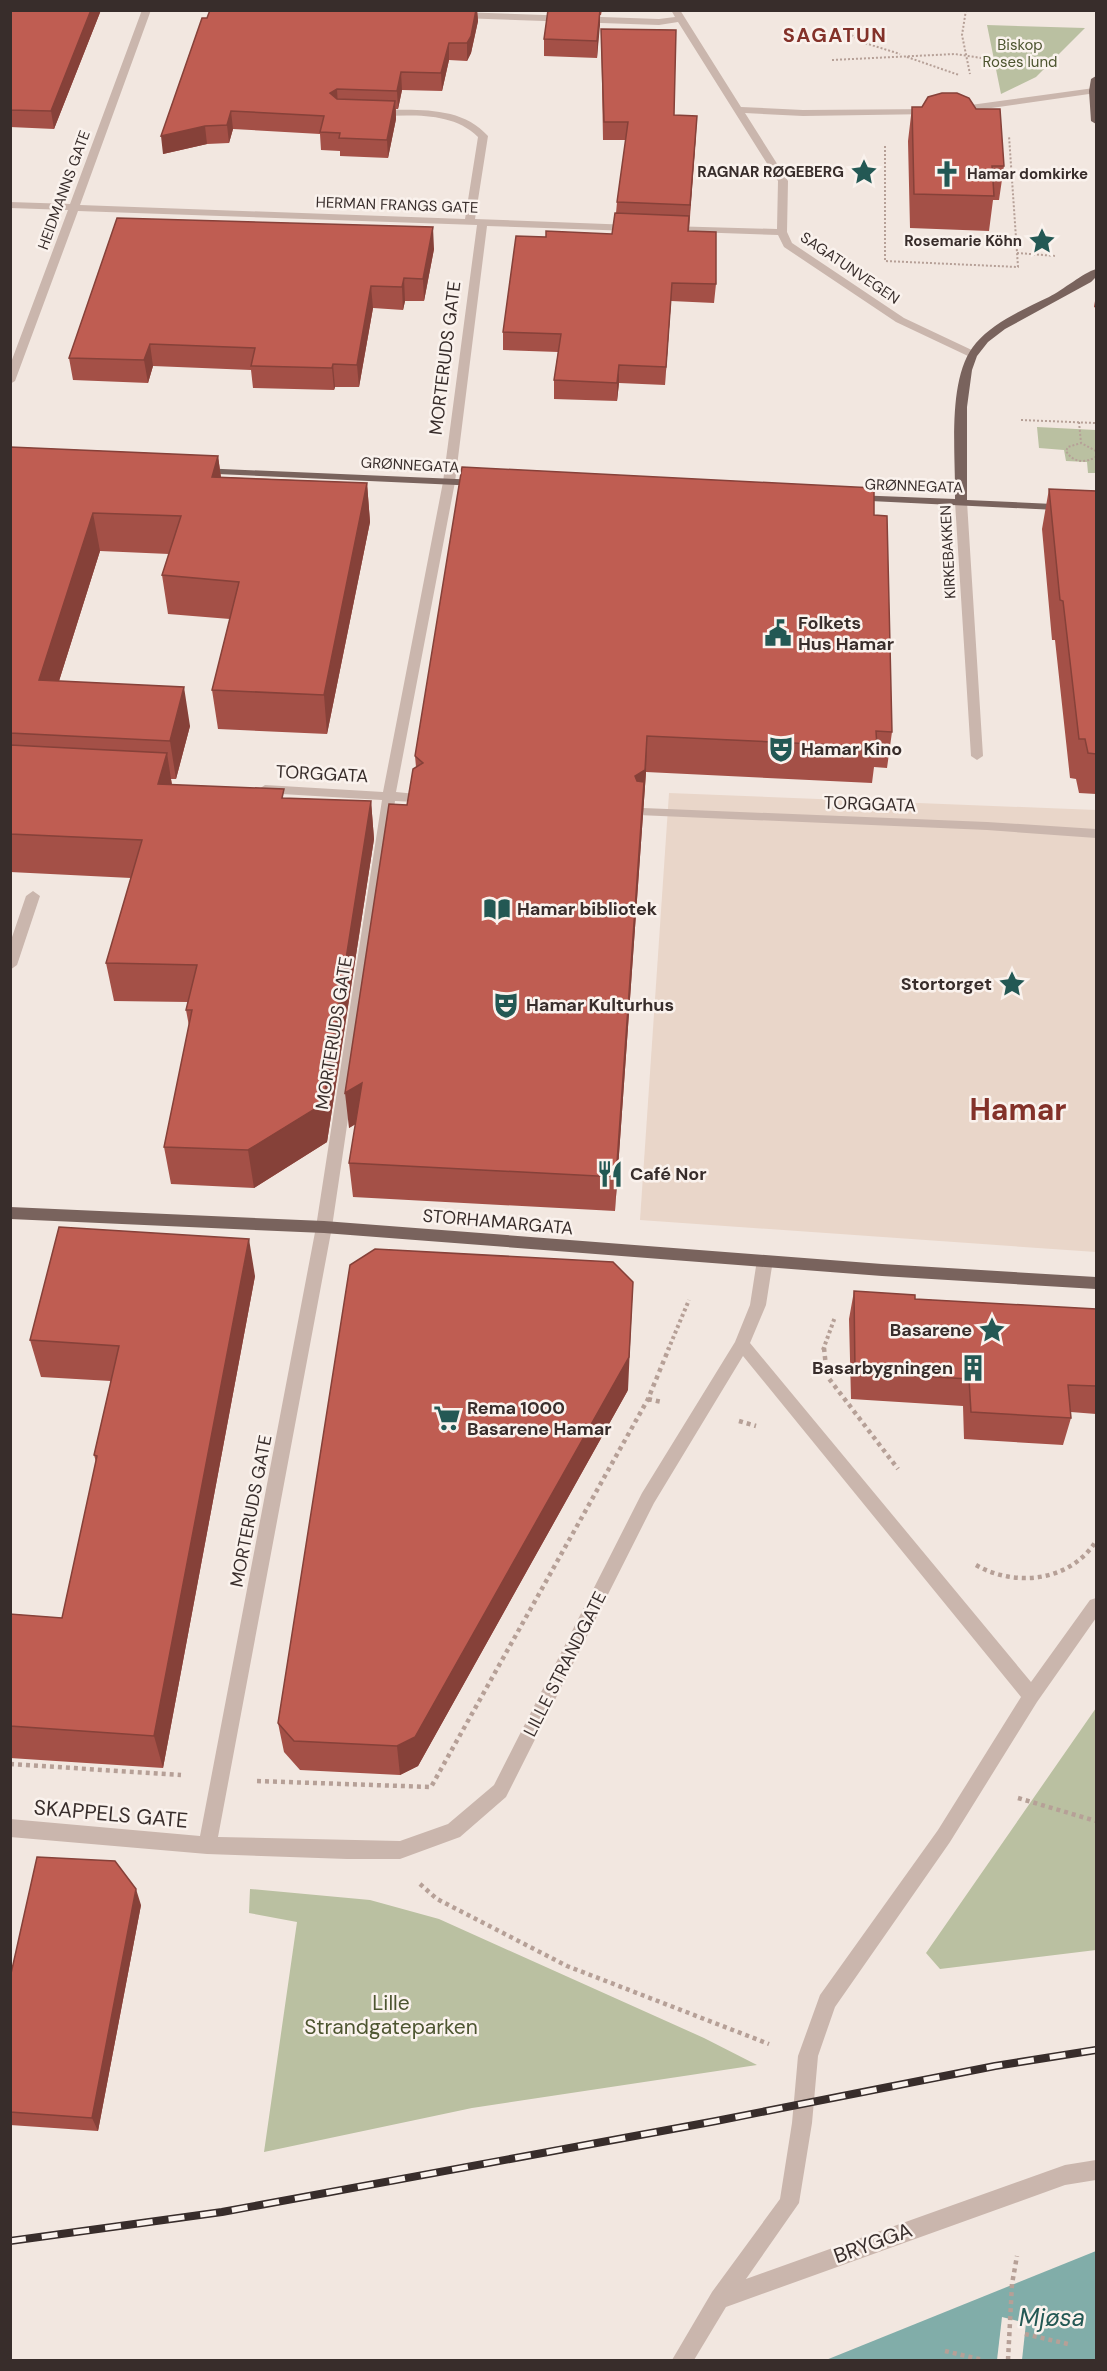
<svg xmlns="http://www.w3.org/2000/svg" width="1107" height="2371" viewBox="0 0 1107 2371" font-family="'DM Sans',sans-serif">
<rect width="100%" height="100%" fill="#f2e7e0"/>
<path fill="#bac0a1" d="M 987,25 L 1085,28 L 1036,77 L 1001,94 Z
M 1037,427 L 1096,430 L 1096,473 L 1088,473 L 1087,462 L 1066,461 L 1064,450 L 1039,448 Z
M 1096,1708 L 1096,1950 L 940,1969 L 926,1953 Z
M 250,1889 L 370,1900 L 439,1919 L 704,2038 L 757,2065 L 472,2108 L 264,2152 L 297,1922 L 249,1913 Z"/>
<path fill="#e9d6c9" d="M 669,793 L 1096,810 L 1096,1252 L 640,1220 Z"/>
<path fill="#81ada9" d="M 1096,2251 L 1096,2360 L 826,2360 Z"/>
<path fill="#f2e7e0" d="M 1002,2317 L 1026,2323 L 1022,2360 L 997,2360 Z"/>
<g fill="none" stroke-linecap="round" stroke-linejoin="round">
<path stroke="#b6a097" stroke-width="2" stroke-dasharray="2 2" stroke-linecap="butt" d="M 966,10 L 962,35 L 970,74
M 848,33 L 865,43 L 900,54
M 907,57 L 959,75
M 832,60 L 955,54 L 1028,65
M 885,146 L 885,261 L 1018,267 L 1009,136
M 1017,253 L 1056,256
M 1021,420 L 1096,423
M 1079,422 L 1081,443
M 1096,451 L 1081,443 L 1068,447 L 1066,451 C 1073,463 1085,463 1096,457"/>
<path stroke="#b6a097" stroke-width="4" stroke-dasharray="3 3" stroke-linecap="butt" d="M 668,1350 L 689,1300
M 823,1350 L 835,1317"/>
<path stroke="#b6a097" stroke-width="4.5" stroke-dasharray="4 4" stroke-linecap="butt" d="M 824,1348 L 827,1376 L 898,1469
M 648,1399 L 662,1402
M 739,1421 L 756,1426
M 976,1565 C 1016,1588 1071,1581 1096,1541
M 10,1764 L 181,1775
M 257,1781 L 431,1787 L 648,1399 L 669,1348
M 1018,1798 L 1096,1821
M 420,1884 L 437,1899 L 567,1966 L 769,2044
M 1025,2334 L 1068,2344
M 945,2351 L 983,2360
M 1008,2360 L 1012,2284 L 1017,2256"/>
<path fill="#cab6ad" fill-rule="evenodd" d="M 142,10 L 151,10 L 80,205 L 465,219 L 478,137 C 451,111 412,116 377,116 L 372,113 L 377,110 C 414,110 461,105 488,136 L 475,219 L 632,225 L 637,228 L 632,231 L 487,226 L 455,482 L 396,792 L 416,794 L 423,798 L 416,802 L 395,801 L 332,1227 L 218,1837 L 400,1841 L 448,1824 L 494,1785 L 642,1493 L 735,1342 L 750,1305 L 757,1260 L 760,1256 L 770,1256 L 773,1260 L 766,1305 L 750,1343 L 1031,1682 L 1090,1600 L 1096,1598 L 1096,1618 L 1037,1702 L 950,1842 L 835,2007 L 818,2056 L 812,2123 L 799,2203 L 746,2279 L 1065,2165 L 1096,2160 L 1096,2180 L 1065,2185 L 726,2307 L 694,2360 L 672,2360 L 712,2292 L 780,2199 L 792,2123 L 798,2056 L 820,1995 L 938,1830 L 1021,1697 L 743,1356 L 654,1503 L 506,1797 L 460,1837 L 400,1859 L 347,1859 L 207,1854 L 10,1837 L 10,1819 L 200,1836 L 316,1227 L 382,800 L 265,793 L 259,789 L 265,785 L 383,792 L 443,482 L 477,225 L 78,211 L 15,381 L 10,384 L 10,365 L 68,210 L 10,208 L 10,202 L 70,204 Z
M 671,10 L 680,10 L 741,107 L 803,110 L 935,109 L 935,113 L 932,114 L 803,116 L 745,113 L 788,181 L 787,232 L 792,243 L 904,318 L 976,352 L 976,356 L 968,356 L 896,322 L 784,247 L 778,235 L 664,231 L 664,227 L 668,226 L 777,229 L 778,181 L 678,22 L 659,25 L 459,18 L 454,15 L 459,12 L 659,19 L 675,17 Z
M 1094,88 L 1096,89 L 1096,93 L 956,113 L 951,110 L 956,107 Z
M 961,499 L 967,502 L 983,756 L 977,760 L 971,756 L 955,502 Z
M 643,808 L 987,822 L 1096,829 L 1096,838 L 987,830 L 638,815 L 636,812 Z
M 33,891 L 40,896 L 17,965 L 10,970 L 10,943 L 26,896 Z"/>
<path fill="#79635d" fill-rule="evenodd" d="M 1096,76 L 1096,124 L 1091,121 L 1089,91 L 1091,79 Z
M 1096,269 L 1096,277 L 1091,282 L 1005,329 L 988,342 L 977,356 L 972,370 L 967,407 L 967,500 L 1096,506 L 1096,512 L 850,500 L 848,498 L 854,495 L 955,499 C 956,456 946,377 976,343 C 994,322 1024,309 1049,297 C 1063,290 1083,273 1096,269 Z
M 200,468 L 479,480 L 485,483 L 479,486 L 196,473 L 194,471 Z
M 10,1207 L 324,1221 L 882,1264 L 1096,1277 L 1096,1289 L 882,1276 L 324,1233 L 10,1219 Z"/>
<defs>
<path id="rail" d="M 10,2241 L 222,2212 L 716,2121 L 995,2066 L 1096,2050"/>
</defs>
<use href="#rail" stroke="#382d2b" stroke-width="8"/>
<use href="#rail" stroke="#faf2ed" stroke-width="5" stroke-dasharray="16" stroke-linecap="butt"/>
</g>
<path fill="#a45047" d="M 10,10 L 101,10 L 54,129 L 10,127 Z
M 210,10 L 477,10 L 478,21 L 471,53 L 467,61 L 449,60 L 442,91 L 402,90 L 398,109 L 396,109 L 396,119 L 388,158 L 340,156 L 340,151 L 321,150 L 320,134 L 233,129 L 229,143 L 207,144 L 163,154 Z
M 548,10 L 602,10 L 601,15 L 600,15 L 597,58 L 544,56 L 544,39 Z
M 601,29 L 674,115 L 696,134 L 689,231 L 716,284 L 714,303 L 671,301 L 665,385 L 619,383 L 617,401 L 554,399 L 554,380 L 558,352 L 503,350 L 503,332 L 546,237 L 612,234 L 616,213 L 617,202 L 626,140 L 603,140 Z
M 912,107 L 1004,166 L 999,200 L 993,200 L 989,231 L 910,228 L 908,141 Z
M 434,249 L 424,301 L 405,301 L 403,310 L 373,308 L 359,387 L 335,387 L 334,390 L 253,388 L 251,370 L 153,366 L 148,383 L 73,380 L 69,358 Z
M 1096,295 L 1096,308 L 1094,307 Z
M 10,447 L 218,456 L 221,477 L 367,483 L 370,522 L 327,734 L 218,729 L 212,690 L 230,619 L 168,614 L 162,575 L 169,554 L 100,551 L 59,681 L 190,726 L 176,779 L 171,779 L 172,785 L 285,798 L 371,801 L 374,839 L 327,1142 L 254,1188 L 171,1184 L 164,1147 L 189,1026 L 186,1010 L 188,1002 L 114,1001 L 106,963 L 131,878 L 10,872 Z
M 1049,489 L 1096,491 L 1096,794 L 1079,793 L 1076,779 L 1070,778 L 1055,640 L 1052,640 L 1042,529 Z
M 874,515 L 892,732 L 887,768 L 874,767 L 872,783 L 646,772 L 615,1211 L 353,1197 L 349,1163 L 356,1124 L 349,1128 L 407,805 L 416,767 L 415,756 Z
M 255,1276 L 163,1768 L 10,1758 L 10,1614 L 62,1618 L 96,1462 L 94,1455 L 111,1381 L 41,1377 L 30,1340 Z
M 854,1291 L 915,1299 L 1096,1309 L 1096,1414 L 1071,1412 L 1071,1418 L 1063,1445 L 964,1439 L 963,1406 L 851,1399 L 849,1319 Z
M 628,1390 L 418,1766 L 400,1775 L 300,1770 L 284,1752 L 278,1723 Z
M 141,1905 L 98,2131 L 10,2125 L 10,1978 Z"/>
<path fill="#864139" d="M 91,10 L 101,10 L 54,129 L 51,111 Z
M 476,10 L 477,10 L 478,21 L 471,53 L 467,61 L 467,43 Z
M 600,10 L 600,25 L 597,58 L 597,41 Z
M 449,43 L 449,60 L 442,91 L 441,73 Z
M 401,72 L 402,90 L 398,109 L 397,91 Z
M 337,89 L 338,107 L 330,93 Z
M 395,101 L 396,119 L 388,158 L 387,140 Z
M 231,111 L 233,129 L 229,143 L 227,125 Z
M 697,116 L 696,134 L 689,224 L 690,205 Z
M 205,126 L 207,144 L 163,154 L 161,136 Z
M 433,227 L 434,249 L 424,301 L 423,279 Z
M 404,278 L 405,301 L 403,310 L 402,287 Z
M 672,283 L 671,301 L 665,385 L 666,367 Z
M 371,286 L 373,308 L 359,387 L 357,365 Z
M 150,344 L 153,366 L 148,383 L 144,360 Z
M 333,364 L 335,387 L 334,390 L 332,368 Z
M 619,365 L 619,383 L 617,401 L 617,383 Z
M 218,456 L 223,494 L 212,477 Z
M 367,483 L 370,522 L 327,734 L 324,695 Z
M 93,513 L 100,551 L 47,719 L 39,680 Z
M 184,687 L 190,726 L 176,779 L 170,741 Z
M 647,736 L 646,772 L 615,1211 L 635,776 Z
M 167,753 L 173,792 L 158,784 Z
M 371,801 L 374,839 L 327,1142 L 254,1188 L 248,1150 Z
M 362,1083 L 366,1117 L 349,1128 L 345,1093 Z
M 249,1239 L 255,1276 L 163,1768 L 154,1736 Z
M 633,1282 L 628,1390 L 418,1766 L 400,1775 L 397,1746 Z
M 136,1889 L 141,1905 L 98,2131 L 92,2118 Z"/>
<path fill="#bf5d52" stroke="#864139" stroke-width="1.5" d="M 10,10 L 91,10 L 51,111 L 10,110 Z
M 210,10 L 476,10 L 471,36 L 467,43 L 449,43 L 441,73 L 401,72 L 397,91 L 337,89 L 330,93 L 337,99 L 395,101 L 387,140 L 339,138 L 340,133 L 320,132 L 324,116 L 231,111 L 227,125 L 205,126 L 161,136 L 202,18 L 207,18 Z
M 548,10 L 600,10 L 597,41 L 544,39 Z
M 601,29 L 676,30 L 674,115 L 697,116 L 690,205 L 617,202 L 628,122 L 604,122 Z
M 942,93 L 957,93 L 969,98 L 976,109 L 1000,109 L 1004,166 L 992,166 L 994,196 L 914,194 L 912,107 L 922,107 L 928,97 Z
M 615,213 L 689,216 L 688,231 L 716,232 L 716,284 L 672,283 L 666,367 L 619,365 L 617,383 L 554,380 L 561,334 L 503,332 L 516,236 L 546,237 L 546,231 L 612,234 Z
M 117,218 L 433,227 L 423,279 L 404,278 L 402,287 L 371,286 L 357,365 L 333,364 L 332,368 L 251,366 L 255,348 L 150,344 L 144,360 L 69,358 Z
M 10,447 L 218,456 L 212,477 L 367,483 L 324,695 L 212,690 L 239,582 L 162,575 L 181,516 L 93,513 L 39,680 L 184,687 L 170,741 L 10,733 Z
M 462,467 L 874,488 L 874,515 L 887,516 L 892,732 L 876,731 L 877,747 L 647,736 L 645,770 L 635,776 L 637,781 L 644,782 L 616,1177 L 349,1163 L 362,1083 L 345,1093 L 389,804 L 407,805 L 413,769 L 423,763 L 415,756 Z
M 1049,489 L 1096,491 L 1096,754 L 1088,753 L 1085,739 L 1079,739 L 1063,601 L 1060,600 Z
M 10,745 L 167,753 L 158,784 L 284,789 L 282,798 L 371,801 L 323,1104 L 248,1150 L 164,1147 L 192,1010 L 186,1010 L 197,965 L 106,963 L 142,840 L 10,834 Z
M 59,1227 L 249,1239 L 154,1736 L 10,1726 L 10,1614 L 62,1618 L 97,1456 L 94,1455 L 119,1346 L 30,1340 Z
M 375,1249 L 613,1262 L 633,1282 L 629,1357 L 415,1737 L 397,1746 L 294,1741 L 278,1723 L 350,1265 Z
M 854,1291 L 915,1295 L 915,1299 L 1096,1309 L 1096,1386 L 1068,1385 L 1071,1418 L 971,1412 L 969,1379 L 855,1372 Z
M 37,1857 L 115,1861 L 136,1889 L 92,2118 L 10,2112 L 10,1978 Z"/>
<defs>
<symbol id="sight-bare" viewBox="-9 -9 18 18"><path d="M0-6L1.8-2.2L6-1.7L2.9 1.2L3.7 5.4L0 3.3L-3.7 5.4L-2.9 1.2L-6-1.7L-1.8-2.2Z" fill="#235854" stroke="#faf2ed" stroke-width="2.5" paint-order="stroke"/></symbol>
<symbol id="church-bare" viewBox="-9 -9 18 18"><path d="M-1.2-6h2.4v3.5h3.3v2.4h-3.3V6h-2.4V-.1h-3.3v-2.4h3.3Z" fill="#235854" stroke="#faf2ed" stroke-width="2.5" paint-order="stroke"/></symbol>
<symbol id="civic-bare" viewBox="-9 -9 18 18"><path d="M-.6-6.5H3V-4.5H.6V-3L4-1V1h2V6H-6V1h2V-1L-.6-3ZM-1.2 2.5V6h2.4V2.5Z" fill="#235854" stroke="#faf2ed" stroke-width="2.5" paint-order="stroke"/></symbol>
<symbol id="theatre-bare" viewBox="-9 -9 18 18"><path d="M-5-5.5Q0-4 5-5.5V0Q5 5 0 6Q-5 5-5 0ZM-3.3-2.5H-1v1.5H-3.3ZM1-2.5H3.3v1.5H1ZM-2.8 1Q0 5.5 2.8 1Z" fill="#235854" stroke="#faf2ed" stroke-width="2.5" paint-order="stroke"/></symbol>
<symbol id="library-bare" viewBox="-9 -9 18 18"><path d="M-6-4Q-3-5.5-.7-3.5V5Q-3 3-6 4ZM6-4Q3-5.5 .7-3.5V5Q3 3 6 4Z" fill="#235854" stroke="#faf2ed" stroke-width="2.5" paint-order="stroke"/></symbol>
<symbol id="restaurant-bare" viewBox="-9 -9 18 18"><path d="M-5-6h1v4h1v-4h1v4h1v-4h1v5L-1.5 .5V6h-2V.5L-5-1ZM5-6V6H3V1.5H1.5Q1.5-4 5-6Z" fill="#235854" stroke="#faf2ed" stroke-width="2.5" paint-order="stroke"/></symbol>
<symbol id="building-bare" viewBox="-9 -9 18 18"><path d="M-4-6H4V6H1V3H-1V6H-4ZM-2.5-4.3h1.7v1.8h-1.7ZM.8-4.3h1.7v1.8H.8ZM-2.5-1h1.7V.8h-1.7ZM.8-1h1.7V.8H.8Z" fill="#235854" stroke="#faf2ed" stroke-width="2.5" paint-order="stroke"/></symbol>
<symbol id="supermarket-bare" viewBox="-9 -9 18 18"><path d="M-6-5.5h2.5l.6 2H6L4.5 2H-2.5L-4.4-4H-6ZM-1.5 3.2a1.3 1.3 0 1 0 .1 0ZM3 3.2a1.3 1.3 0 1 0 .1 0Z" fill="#235854" stroke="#faf2ed" stroke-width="2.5" paint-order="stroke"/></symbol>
</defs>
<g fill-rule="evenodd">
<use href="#sight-bare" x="845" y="153" width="38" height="38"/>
<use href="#church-bare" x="928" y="155" width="38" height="38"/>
<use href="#sight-bare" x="1023" y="222" width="38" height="38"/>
<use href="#civic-bare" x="759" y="614" width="38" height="38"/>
<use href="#theatre-bare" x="762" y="730" width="38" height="38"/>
<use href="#library-bare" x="478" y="890" width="38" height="38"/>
<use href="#sight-bare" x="993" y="965" width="38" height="38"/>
<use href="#theatre-bare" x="487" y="986" width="38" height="38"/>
<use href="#restaurant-bare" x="591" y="1155" width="38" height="38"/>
<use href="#sight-bare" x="973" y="1311" width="38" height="38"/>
<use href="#building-bare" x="954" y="1349" width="38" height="38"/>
<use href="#supermarket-bare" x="428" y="1399" width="38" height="38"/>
</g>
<g text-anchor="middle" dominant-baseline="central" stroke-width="5" stroke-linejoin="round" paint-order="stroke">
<g font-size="15" fill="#4d5530" stroke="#faf2ed">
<text x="1020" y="45">Biskop<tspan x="1020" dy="17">Roses lund</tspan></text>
</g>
<g font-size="15" font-weight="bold" fill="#382d2b" stroke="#faf2ed" text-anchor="end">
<text x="844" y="172">RAGNAR RØGEBERG</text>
<text x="967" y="174" text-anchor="start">Hamar domkirke</text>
<text x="1022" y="241">Rosemarie Köhn</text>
</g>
<g font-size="15" fill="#382d2b" stroke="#faf2ed">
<text transform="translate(64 190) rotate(-70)">HEIDMANNS GATE</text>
<text transform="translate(397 205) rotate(2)">HERMAN FRANGS GATE</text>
<text transform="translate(850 268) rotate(34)">SAGATUNVEGEN</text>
<text transform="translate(410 465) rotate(3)">GRØNNEGATA</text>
<text transform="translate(914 486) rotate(2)">GRØNNEGATA</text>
<text transform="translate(948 552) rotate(-93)">KIRKEBAKKEN</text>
</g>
<g font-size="18" fill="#382d2b" stroke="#faf2ed">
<text transform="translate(445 358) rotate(-83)">MORTERUDS GATE</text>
<text transform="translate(322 774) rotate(3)">TORGGATA</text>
<text transform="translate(870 804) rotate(2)">TORGGATA</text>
<text transform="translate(334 1033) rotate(-81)">MORTERUDS GATE</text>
<text transform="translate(498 1222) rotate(5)">STORHAMARGATA</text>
<text transform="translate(251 1511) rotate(-79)">MORTERUDS GATE</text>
<text transform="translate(565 1664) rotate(-63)">LILLE STRANDGATE</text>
</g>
<g font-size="18" font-weight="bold" fill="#382d2b" stroke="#faf2ed" text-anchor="start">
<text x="798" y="623">Folkets<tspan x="798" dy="21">Hus Hamar</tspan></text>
<text x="801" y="749">Hamar Kino</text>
<text x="517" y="909">Hamar bibliotek</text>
<text x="992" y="984" text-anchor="end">Stortorget</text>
<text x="526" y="1005">Hamar Kulturhus</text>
<text x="630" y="1174">Café Nor</text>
<text x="972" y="1330" text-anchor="end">Basarene</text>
<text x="953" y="1368" text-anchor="end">Basarbygningen</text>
<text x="467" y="1408">Rema 1000<tspan x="467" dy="21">Basarene Hamar</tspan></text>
</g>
<g font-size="20" font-weight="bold" letter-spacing="1.5" fill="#833129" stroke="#faf2ed">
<text x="835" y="35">SAGATUN</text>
</g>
<g font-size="21" fill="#382d2b" stroke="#faf2ed">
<text transform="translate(111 1814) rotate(5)">SKAPPELS GATE</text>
<text transform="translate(873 2243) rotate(-20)">BRYGGA</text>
</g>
<g font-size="21" fill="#4d5530" stroke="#faf2ed">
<text x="391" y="2003">Lille<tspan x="391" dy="24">Strandgateparken</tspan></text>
</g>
<g font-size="24" font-style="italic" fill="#235854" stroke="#faf2ed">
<text x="1052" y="2317">Mjøsa</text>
</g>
<g font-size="30" font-weight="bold" fill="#833129" stroke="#faf2ed">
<text x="1018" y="1109">Hamar</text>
</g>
</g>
<rect width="1107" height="2371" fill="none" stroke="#382d2b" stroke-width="24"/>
</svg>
